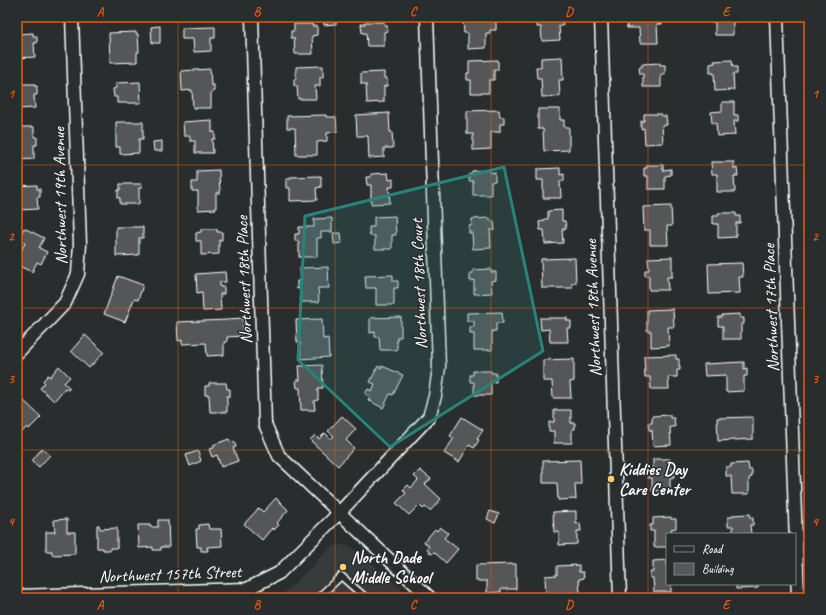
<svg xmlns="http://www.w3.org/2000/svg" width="826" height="615" viewBox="0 0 826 615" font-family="Caveat,sans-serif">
<rect width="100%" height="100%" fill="#2a2d2e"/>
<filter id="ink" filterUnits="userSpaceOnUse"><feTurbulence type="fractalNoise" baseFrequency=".025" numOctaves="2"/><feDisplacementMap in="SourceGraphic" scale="8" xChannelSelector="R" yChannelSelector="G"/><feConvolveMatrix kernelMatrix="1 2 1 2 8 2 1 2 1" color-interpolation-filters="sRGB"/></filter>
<g filter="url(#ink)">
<path fill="#373a3b" d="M 342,545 L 352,547 L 412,598 L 273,598 L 282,594 L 293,585 L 330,548 L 334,546 Z"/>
<path fill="#555758" stroke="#fff" d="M 324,17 L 336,17 L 336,24 L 324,25 Z
M 463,17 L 496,17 L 496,30 L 490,30 L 490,33 L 486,33 L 486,48 L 468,49 L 468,33 L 464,33 Z
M 541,17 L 559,17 L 559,19 L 562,19 L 563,26 L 559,26 L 560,40 L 542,41 L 541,27 L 537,27 L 537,19 L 541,19 Z
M 626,17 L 662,17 L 662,24 L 657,24 L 658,43 L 640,43 L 639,28 L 627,28 Z
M 710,17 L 739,17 L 740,21 L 733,21 L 733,35 L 715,35 L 715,22 L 710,22 Z
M 365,22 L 384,22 L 384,25 L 387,25 L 387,31 L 384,32 L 384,46 L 367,46 L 366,33 L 362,33 L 361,24 L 365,24 Z
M 294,24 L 312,24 L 312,26 L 317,26 L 317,35 L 312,36 L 313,54 L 295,54 L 294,38 L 291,38 L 291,31 L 294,31 Z
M 160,26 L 160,43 L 152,43 L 151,27 Z
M 215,27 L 215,38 L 211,38 L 211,51 L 194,52 L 193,39 L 182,39 L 182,28 Z
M 136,32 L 136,34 L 138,34 L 139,52 L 137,52 L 137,62 L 110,63 L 109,33 Z
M 33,33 L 33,36 L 37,36 L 37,43 L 34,43 L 35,57 L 17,58 L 17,34 Z
M 562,57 L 563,80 L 559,80 L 560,96 L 542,97 L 541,78 L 537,78 L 536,67 L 541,67 L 541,58 Z
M 498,60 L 498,70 L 494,70 L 494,80 L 489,80 L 489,93 L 471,93 L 471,80 L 467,80 L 467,73 L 469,73 L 469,61 Z
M 732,60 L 733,67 L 737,67 L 737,74 L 733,74 L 734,90 L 715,91 L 714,73 L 710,73 L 710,64 L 715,63 L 714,61 Z
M 660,63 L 660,65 L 665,65 L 665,74 L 661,74 L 661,87 L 643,87 L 643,74 L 640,74 L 639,67 L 642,67 L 642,64 Z
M 323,66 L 323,77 L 320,77 L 320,86 L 315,86 L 316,99 L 298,99 L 297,86 L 294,86 L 294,79 L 296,79 L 296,67 Z
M 210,69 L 211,85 L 214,85 L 214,91 L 211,92 L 211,108 L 193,108 L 192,90 L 182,91 L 181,71 Z
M 384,72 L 384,78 L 387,78 L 387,86 L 384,86 L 384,102 L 367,103 L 366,84 L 361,84 L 361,73 Z
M 140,82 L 141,103 L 117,103 L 117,97 L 114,97 L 113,89 L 116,88 L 116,83 Z
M 17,84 L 34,84 L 34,86 L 37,86 L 37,95 L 34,95 L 35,108 L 17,109 Z
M 722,102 L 734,102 L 734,115 L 738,115 L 738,121 L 734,121 L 735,135 L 717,136 L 716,123 L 712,123 L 711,112 L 722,111 Z
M 538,109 L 560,109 L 560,120 L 564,120 L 564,127 L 569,127 L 569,150 L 544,151 L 543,129 L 538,129 Z
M 499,110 L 500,117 L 504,117 L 504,124 L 500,124 L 500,132 L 491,132 L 491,149 L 473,150 L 473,134 L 467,134 L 467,111 Z
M 389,113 L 390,132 L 392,132 L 393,148 L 384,148 L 384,157 L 369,158 L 368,136 L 357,136 L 356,115 Z
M 644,114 L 661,114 L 662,116 L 666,116 L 667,125 L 662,125 L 663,143 L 645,144 L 644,128 L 641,129 L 641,121 L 644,121 Z
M 326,115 L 326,117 L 336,117 L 337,132 L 327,133 L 327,141 L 317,142 L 317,155 L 296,155 L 295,128 L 287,128 L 287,116 Z
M 212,120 L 212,132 L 215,132 L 215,139 L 212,139 L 213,153 L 195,153 L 195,141 L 190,141 L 190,136 L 184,136 L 183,122 Z
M 116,122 L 143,122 L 143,139 L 139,139 L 139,153 L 120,154 L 120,147 L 116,147 Z
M 17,127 L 34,127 L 34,137 L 37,137 L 37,145 L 34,145 L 34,159 L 17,160 Z
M 162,141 L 162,151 L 154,151 L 153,142 Z
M 711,162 L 734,162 L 734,169 L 737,168 L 738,176 L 734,176 L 735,192 L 717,192 L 717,174 L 712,174 Z
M 647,165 L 663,165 L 663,170 L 671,169 L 671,175 L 665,176 L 665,189 L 648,189 L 648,176 L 644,176 L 644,168 L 647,168 Z
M 560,168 L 560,175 L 564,174 L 564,181 L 560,181 L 561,198 L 543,198 L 543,180 L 537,180 L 537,169 Z
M 219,170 L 220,193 L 216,193 L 216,209 L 198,210 L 198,191 L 192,191 L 192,182 L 197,182 L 197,171 Z
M 490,170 L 490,173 L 495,172 L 495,181 L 491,182 L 491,195 L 473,195 L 473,181 L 469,181 L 469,174 L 472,174 L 472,171 Z
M 388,173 L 389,180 L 393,179 L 393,187 L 389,187 L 390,203 L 371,204 L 371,185 L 367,185 L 366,177 L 371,177 L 371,174 Z
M 321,176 L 321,187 L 316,188 L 317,200 L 290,201 L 290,188 L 286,188 L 286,179 L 290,179 L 290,177 Z
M 120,184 L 142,184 L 142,188 L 139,188 L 139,204 L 120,204 L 120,198 L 118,198 L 118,190 L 120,190 Z
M 37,185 L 37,189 L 40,189 L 40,197 L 37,197 L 38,209 L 18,210 L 17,186 Z
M 671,206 L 672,226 L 667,226 L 668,245 L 650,245 L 650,230 L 644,230 L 643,207 Z
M 562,210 L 562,221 L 565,221 L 566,229 L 562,229 L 563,243 L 545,244 L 544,230 L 540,230 L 539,222 L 544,221 L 544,219 L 548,219 L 548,211 Z
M 718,213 L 736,213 L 736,216 L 740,216 L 740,223 L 736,223 L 736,237 L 718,238 L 718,224 L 713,224 L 713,216 L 718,216 Z
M 395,216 L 396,235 L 392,235 L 392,249 L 375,249 L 375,236 L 370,236 L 369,231 L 369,227 L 374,227 L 374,217 Z
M 332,218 L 332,232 L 321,232 L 321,238 L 317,238 L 317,257 L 299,257 L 299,241 L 295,241 L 295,234 L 299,234 L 299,227 L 314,227 L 314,219 Z
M 490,218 L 490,221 L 494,221 L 495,230 L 490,230 L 491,248 L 473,249 L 472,233 L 469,233 L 469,226 L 472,225 L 472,219 Z
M 116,227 L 143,227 L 143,238 L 139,238 L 139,255 L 116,256 Z
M 24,228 L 44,238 L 39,248 L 47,252 L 41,264 L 37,262 L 32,272 L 17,265 L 17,260 L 25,243 L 18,240 Z
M 201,229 L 217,229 L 217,232 L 222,232 L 222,240 L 219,240 L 219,254 L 201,255 L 201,241 L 196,241 L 196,233 L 201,232 Z
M 333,233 L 341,233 L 342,243 L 334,244 Z
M 672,257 L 672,277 L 667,277 L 668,290 L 649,290 L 649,276 L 645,276 L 645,270 L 649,270 L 648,258 Z
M 575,258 L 576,283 L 572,283 L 572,288 L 542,288 L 541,259 Z
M 742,263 L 743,277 L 739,277 L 740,293 L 709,294 L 708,264 Z
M 328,267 L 329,288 L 318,288 L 319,302 L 301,302 L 300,288 L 297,289 L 297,281 L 301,281 L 300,268 Z
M 491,269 L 491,272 L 496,272 L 496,280 L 491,281 L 492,293 L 474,294 L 474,280 L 470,281 L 470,273 L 473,273 L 473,270 Z
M 225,272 L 226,282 L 220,282 L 220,287 L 224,287 L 224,294 L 220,294 L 221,310 L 203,311 L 202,292 L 197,293 L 196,274 Z
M 393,275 L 393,281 L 398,281 L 398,288 L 394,288 L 394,305 L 376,305 L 376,288 L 366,288 L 365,276 Z
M 118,276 L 143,285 L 138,300 L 134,299 L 125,322 L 104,314 Z
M 673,309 L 674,327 L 668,327 L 669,346 L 651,347 L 651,331 L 647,331 L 647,310 Z
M 502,312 L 503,323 L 496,323 L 496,331 L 492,331 L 492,350 L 474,350 L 474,334 L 470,334 L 470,327 L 474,327 L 474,321 L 467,321 L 467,313 Z
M 740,314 L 740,318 L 744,318 L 744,324 L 741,324 L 741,339 L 723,339 L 723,326 L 718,326 L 718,317 L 722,317 L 722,315 Z
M 401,317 L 401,337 L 397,337 L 397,350 L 380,350 L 379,337 L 375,337 L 375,332 L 370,333 L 370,318 Z
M 243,318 L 243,336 L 227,337 L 227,342 L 224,342 L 224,355 L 207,356 L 206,343 L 182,344 L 182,340 L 178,341 L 177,322 L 228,320 L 228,319 Z
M 540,318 L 567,318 L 567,321 L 571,321 L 571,328 L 567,328 L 568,342 L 550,342 L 549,329 L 541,330 Z
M 322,319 L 323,339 L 328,338 L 329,357 L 301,359 L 300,342 L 297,342 L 296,320 Z
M 85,335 L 104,352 L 89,368 L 71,351 Z
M 676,355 L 676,359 L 679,359 L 679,366 L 680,366 L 680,370 L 677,370 L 677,377 L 668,377 L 669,389 L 651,389 L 650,377 L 645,377 L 644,356 Z
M 574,359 L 574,381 L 570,382 L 571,398 L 553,398 L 552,381 L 543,381 L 543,360 Z
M 744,362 L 744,369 L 747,368 L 747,376 L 744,376 L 744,391 L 726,392 L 726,375 L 705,376 L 704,364 Z
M 322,365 L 323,388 L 318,388 L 318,400 L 314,401 L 315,410 L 301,410 L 300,388 L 297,388 L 296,380 L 300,380 L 299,366 Z
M 59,366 L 70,377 L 64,383 L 70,388 L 68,390 L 65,388 L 54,401 L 40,388 L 45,383 L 43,381 L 48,375 L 50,377 Z
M 378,366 L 381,368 L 382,366 L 403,375 L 393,395 L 390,394 L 383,408 L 368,400 L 370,396 L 365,394 L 368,389 L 372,391 L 375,384 L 370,382 Z
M 473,371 L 491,371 L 491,373 L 496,373 L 496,382 L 491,382 L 491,395 L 474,395 L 474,382 L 470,382 L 470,375 L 473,375 Z
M 209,383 L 226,383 L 227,389 L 230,389 L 230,396 L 227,396 L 227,412 L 210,412 L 209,395 L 205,395 L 205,386 L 209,386 Z
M 22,399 L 41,417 L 29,429 L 27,427 L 18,436 L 17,404 Z
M 554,410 L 571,410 L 571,423 L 575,423 L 575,429 L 572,429 L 572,443 L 554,443 L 554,431 L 549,431 L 549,422 L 554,422 Z
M 670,415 L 670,418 L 674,418 L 675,427 L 670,427 L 671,445 L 653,446 L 652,430 L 649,430 L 648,423 L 652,423 L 652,416 Z
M 342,416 L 356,429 L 346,440 L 354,448 L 338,466 L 310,440 L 315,435 L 319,439 L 325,433 L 331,439 L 334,436 L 328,431 Z
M 462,417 L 483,430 L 477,439 L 479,440 L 474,448 L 469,445 L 459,462 L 444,453 L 454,438 L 450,436 Z
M 753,417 L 753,439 L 718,441 L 717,418 Z
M 229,439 L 230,442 L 234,441 L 236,447 L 233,448 L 238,461 L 221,467 L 217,455 L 212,457 L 209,449 L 214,448 L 213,445 Z
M 42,448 L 50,455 L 39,467 L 32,461 Z
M 198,451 L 201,461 L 190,466 L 186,455 Z
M 653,459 L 670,459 L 670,469 L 674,469 L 674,477 L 670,478 L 670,491 L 652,491 L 652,478 L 648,478 L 648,470 L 652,470 L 652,467 L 653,467 Z
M 580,460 L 581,484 L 575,484 L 576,499 L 558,500 L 557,483 L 543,483 L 543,461 Z
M 748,463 L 749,470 L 752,470 L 752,477 L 749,478 L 749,494 L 732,494 L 731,476 L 726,476 L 726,467 L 731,467 L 731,464 Z
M 420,470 L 431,479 L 425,484 L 441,499 L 430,511 L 425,507 L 423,509 L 419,505 L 409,515 L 396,503 L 406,493 L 403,490 L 408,485 L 411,488 L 418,480 L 414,476 Z
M 276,498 L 288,510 L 277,523 L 279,525 L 274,530 L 272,528 L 262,540 L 244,524 L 259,508 L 263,512 Z
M 490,511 L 499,514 L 495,523 L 487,519 Z
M 576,511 L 576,524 L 580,523 L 581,531 L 577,531 L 577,544 L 559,545 L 559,532 L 554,532 L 553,512 Z
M 750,514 L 750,518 L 753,518 L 753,525 L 750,525 L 751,534 L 733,534 L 733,526 L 728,526 L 728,517 L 732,517 L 732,515 Z
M 671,517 L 671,519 L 676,519 L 676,528 L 671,529 L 672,534 L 667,534 L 667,547 L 654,547 L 654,531 L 650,531 L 650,525 L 653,525 L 653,518 Z
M 67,519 L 67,532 L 75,532 L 75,554 L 52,555 L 52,551 L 46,551 L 46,532 L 55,532 L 54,520 Z
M 158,520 L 168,520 L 169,547 L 161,547 L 161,550 L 153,550 L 153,547 L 139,548 L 138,525 L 150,525 L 150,527 L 158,527 Z
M 208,524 L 209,529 L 221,529 L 222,546 L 207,547 L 208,551 L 201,551 L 201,547 L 197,547 L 196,529 L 199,529 L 199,525 Z
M 97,525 L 99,525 L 100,529 L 117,528 L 117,548 L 110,548 L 111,550 L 103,550 L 103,548 L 97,548 Z
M 440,527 L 448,533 L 444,538 L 458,549 L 446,563 L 434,552 L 432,554 L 429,552 L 427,549 L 429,546 L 424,542 L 435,529 L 437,531 Z
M 667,560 L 667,584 L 671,584 L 671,592 L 654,592 L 653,578 L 650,578 L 650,572 L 653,572 L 653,561 Z
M 516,564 L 516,589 L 501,589 L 501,592 L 487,593 L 487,581 L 476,581 L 476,565 Z
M 579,565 L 579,572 L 583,572 L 584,578 L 579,579 L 580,594 L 565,595 L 565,598 L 546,598 L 545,576 L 557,575 L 557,566 Z
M 736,584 L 758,584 L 758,588 L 736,589 Z"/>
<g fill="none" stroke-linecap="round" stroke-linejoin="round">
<defs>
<path id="service" d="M 318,598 L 341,576 L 366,598"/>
<path id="minor" d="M 252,17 L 265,424 L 279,456 L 430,598
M 601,17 L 620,598
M 777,17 L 798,598
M 17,353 L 65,303 L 78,274 L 80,244 L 72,17
M 17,596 L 247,589 L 279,573 L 339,513 L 429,417 L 435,396 L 439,367 L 427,17"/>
</defs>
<use href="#service" stroke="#fff" stroke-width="9"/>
<use href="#minor" stroke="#fff" stroke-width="15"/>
<use href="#service" stroke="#2a2d2e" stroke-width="6"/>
<use href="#minor" stroke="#2a2d2e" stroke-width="12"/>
</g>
</g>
<path fill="#27847c" fill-opacity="0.2" stroke="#27847c" stroke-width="3" stroke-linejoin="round" d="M 504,167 L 543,351 L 390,447 L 298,360 L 305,216 Z"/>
<path fill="none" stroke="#e8590c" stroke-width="1" stroke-opacity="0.55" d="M 178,17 L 178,598M 335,17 L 335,598M 491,17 L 491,598M 648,17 L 648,598M 17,165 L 809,165M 17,308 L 809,308M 17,450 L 809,450"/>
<g fill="#ffd166" stroke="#2a2d2e" stroke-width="1.5">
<circle cx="611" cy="479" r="4"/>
<circle cx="343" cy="567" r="4"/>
</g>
<g text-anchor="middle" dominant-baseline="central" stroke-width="3" stroke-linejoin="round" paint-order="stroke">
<g font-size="17" fill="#fff" stroke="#2a2d2e">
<text transform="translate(60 196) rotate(-91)">Northwest 19th Avenue</text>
<text transform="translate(244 280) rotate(-92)">Northwest 18th Place</text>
<text transform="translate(419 284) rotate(-92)">Northwest 18th Court</text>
<text transform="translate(593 308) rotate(-92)">Northwest 18th Avenue</text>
<text transform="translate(771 308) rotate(-92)">Northwest 17th Place</text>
<text transform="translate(170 574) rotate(-2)">Northwest 157th Street</text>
</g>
<g font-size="17" font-weight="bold" fill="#fff" stroke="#2a2d2e" text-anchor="start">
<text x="619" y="469">Kiddies Day<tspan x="619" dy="20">Care Center</tspan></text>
<text x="351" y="557">North Dade<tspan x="351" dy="20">Middle School</tspan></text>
</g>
</g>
<rect width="826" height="615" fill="none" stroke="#2a2d2e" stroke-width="44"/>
<rect x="666" y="533" width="130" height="52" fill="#2a2d2e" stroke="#7f8182"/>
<rect x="674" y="546" width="20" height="6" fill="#2a2d2e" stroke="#7f8182"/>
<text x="702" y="553" font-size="12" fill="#ffffff">Road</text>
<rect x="674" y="563" width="20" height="12" fill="#555758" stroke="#7f8182"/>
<text x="702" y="573" font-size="12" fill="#ffffff">Building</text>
<rect x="22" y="22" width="782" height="571" fill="none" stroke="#e8590c" stroke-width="1.5"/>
<g font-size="13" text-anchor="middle" font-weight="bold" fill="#e8590c">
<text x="100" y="16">A</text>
<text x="257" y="16">B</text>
<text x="413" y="16">C</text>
<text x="569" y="16">D</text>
<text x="726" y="16">E</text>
<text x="11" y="98">1</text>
<text x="815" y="98">1</text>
<text x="11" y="241">2</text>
<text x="815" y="241">2</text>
<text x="11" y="383">3</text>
<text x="815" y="383">3</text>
<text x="11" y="526">4</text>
<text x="815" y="526">4</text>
<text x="100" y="609">A</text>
<text x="257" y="609">B</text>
<text x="413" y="609">C</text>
<text x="569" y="609">D</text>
<text x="726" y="609">E</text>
</g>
</svg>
